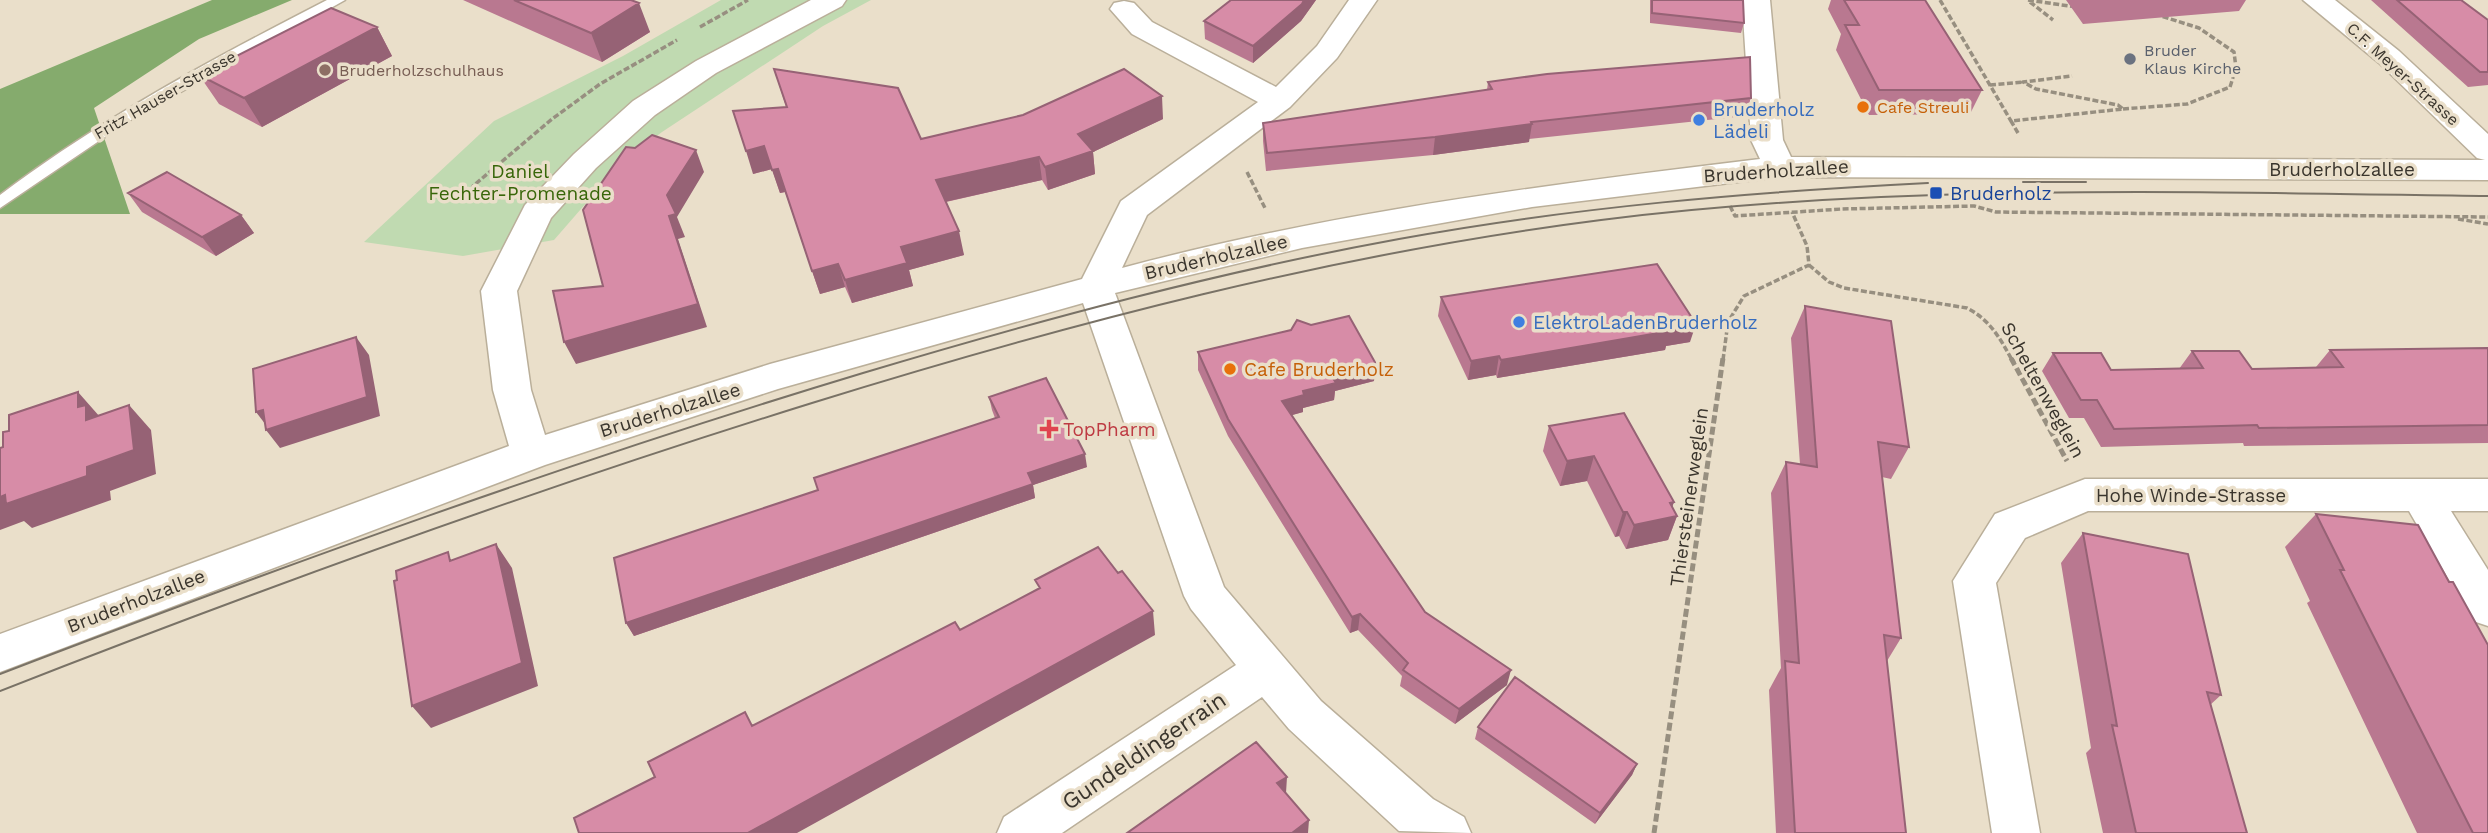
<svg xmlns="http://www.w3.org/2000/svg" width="2488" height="833" viewBox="0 0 2488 833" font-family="'Work Sans',sans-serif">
<rect width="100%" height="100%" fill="#eadfca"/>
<path fill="#c0dab1" d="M 721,0 L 871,0 L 823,26 L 662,132 L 621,163 L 554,240 L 463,256 L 364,242 L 494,121 L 623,56 Z"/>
<path fill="#85ab6d" d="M 212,0 L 292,0 L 199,39 L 94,108 L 130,214 L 0,214 L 0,89 Z"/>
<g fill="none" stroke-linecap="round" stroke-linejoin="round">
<defs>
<path id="lane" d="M 327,0 L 345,0 L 127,122 L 0,208 L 0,195 C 102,118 214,58 327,0 Z"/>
<path id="street" d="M 811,0 L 846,0 L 842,6 L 716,73 L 655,115 L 596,168 L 551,218 L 517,291 L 531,390 L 545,435 L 770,364 L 1082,279 L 1121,201 L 1258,102 L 1132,34 L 1110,9 L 1114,3 L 1124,1 L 1134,3 L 1152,22 L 1276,87 L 1317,46 L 1349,0 L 1377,0 L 1337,58 L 1290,107 L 1147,215 L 1122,268 C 1331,212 1545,185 1760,159 L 1751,140 L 1742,0 L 1770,0 L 1783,140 L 1791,157 L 2485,160 L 2477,158 L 2379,63 L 2303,0 L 2335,0 L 2399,51 L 2488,134 L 2488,180 L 1779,177 L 1532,207 L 1302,248 L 1115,293 L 1224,587 L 1321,701 L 1433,799 L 1464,817 L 1471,833 L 1399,831 L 1289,729 L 1262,697 L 1062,833 L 997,833 L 1004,817 L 1236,665 L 1191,609 L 1184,596 L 1083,303 L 778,389 L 545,465 L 0,672 L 0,634 L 509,446 L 493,390 L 481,291 L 525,205 L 574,154 L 633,101 L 696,61 Z
M 2085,479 L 2488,479 L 2488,511 L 2451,511 L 2488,570 L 2488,626 L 2473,621 L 2409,511 L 2088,511 L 2025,538 L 1996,583 L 2040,833 L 1992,833 L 1953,581 L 1995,514 Z"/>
</defs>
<use href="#lane" stroke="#baaf9a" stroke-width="3"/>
<use href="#street" stroke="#baaf9a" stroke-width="3"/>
<path stroke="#978f80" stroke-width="3.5" stroke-dasharray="6 2.5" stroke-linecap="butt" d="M 1940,0 L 2011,121
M 2028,0 L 2076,7
M 2030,2 L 2053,20
M 700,27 L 748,0
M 1990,85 L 2023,82
M 2123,109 L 2187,104 L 2230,87 L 2236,68 L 2234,52 L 2199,28 L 2161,16
M 2018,133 L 2011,121 L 2123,109 L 2118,105 L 2036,89 L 2023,82 L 2072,76
M 1247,172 L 1265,208
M 501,198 L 473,186 L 552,119 L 600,84 L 677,40
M 1730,206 L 1735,216 L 1842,209 L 1974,206 L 1996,212 L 2488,217
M 2458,219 L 2488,224
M 1809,265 L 1829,282 L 1844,288 L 1967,308 C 1990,320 2000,338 2012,360
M 1723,360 L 1728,322 L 1744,296 L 1809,265 L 1807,246 L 1792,212"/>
<path stroke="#978f80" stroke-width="5" stroke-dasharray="8 3.5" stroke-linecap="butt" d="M 2011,358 L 2067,461
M 1654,833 L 1723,358"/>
<use href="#lane" fill="#fff" fill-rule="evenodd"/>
<use href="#street" fill="#fff" fill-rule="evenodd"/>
<path stroke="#797266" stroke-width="2" d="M 2023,182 L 2086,182
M 0,674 C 285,565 571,461 863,373 C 1040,320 1218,272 1399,239 C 1574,207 1751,192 1928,183
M 0,691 C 268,586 538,488 812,403 C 1070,323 1333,254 1601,220 C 1895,183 2192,192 2488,196"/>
</g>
<path fill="#b97890" d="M 463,0 L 631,0 L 650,32 L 602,62 Z
M 1231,0 L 1316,0 L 1301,21 L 1253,63 L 1205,39 L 1204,21 Z
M 1650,0 L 1743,0 L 1744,23 L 1741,33 L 1650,23 Z
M 1831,0 L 1844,0 L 1982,90 L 1970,114 L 1869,115 L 1836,50 L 1841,34 L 1828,9 Z
M 2066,0 L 2246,0 L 2239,11 L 2083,24 Z
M 2371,0 L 2461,0 L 2488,20 L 2488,85 L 2468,87 Z
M 377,27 L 392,56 L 262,127 L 219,104 L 199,75 Z
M 774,69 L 921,139 L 1163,119 L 1093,152 L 1095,174 L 1048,190 L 1042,180 L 946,202 L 964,255 L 909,270 L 913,286 L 852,303 L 845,287 L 820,294 L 785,192 L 780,193 L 772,169 L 753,174 L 786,107 Z
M 1488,82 L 1751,98 L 1745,116 L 1529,139 L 1529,142 L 1433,155 L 1266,171 L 1263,141 L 1263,123 L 1487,90 Z
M 128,193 L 241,215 L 254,233 L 216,256 L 142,212 Z
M 1441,297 L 1690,342 L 1666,346 L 1665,350 L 1497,378 L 1496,375 L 1468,380 L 1438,316 Z
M 1805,306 L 1909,447 L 1891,479 L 1882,477 L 1901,638 L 1887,661 L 1906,833 L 1776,833 L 1769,690 L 1781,668 L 1771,493 L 1786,462 L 1800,464 L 1791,338 Z
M 2488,348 L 2488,443 L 2244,446 L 2243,443 L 2101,447 L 2084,418 L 2069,418 L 2042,371 L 2053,353 L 2111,370 L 2179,369 L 2192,351 L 2252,369 L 2316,367 L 2330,350 Z
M 1198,352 L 1374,381 L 1335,391 L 1334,400 L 1303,408 L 1303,412 L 1292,415 L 1425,612 L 1507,685 L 1455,724 L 1400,686 L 1402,676 L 1358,630 L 1350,633 L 1228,436 L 1198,370 Z
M 989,397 L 1087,467 L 1033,485 L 1035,498 L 634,636 L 626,623 L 818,490 L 995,418 L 992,410 Z
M 1549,426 L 1674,502 L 1672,507 L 1677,516 L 1668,540 L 1626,549 L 1619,536 L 1615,537 L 1587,481 L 1560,486 L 1543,451 Z
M 2316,514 L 2488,833 L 2417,833 L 2307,603 L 2310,601 L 2285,547 Z
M 2083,533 L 2221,695 L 2210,705 L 2247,833 L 2103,833 L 2086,753 L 2091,748 L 2061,563 Z
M 1478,727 L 1637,764 L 1632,775 L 1595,824 L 1475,739 Z"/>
<path fill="#966275" d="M 1304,0 L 1316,0 L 1301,21 L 1253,63 L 1253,46 Z
M 639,3 L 650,32 L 602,62 L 591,33 Z
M 377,27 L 392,56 L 262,127 L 244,98 Z
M 1162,96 L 1163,119 L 1093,152 L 1095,174 L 1048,190 L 1045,167 L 1078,134 Z
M 1532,124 L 1529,142 L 1433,155 L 1435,137 Z
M 764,146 L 772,169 L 753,174 L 746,151 Z
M 696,150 L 704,172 L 677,217 L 685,237 L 678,239 L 707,327 L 576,364 L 564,342 L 669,216 L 667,195 Z
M 1039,157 L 1042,180 L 940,203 L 936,180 Z
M 778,169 L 785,192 L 780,193 L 772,170 Z
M 241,215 L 254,233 L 216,256 L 202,237 Z
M 959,231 L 964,255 L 909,270 L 913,286 L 852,303 L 845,280 L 901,247 Z
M 838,264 L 845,287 L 820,294 L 812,271 Z
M 1696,324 L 1690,342 L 1666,346 L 1665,350 L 1497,378 L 1501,360 Z
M 356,337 L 369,355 L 380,416 L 280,448 L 266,430 L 269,429 L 256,412 L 263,410 Z
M 1499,356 L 1496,375 L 1468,380 L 1471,361 Z
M 1376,364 L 1374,381 L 1335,391 L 1334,400 L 1303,408 L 1303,412 L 1282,418 L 1282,401 L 1303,391 L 1331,375 Z
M 78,392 L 100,417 L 86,420 L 78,407 Z
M 129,405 L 151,430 L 156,474 L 110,491 L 111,500 L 32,528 L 24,521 L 0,530 L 0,497 Z
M 1085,454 L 1087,467 L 1033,485 L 1035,498 L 634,636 L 626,623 L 1028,473 Z
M 1594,456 L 1587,481 L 1560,486 L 1567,461 Z
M 1674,502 L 1668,518 L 1677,516 L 1668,540 L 1626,549 L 1634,525 L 1670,503 Z
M 1623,512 L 1627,512 L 1619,536 L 1615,537 Z
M 496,544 L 512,568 L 538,686 L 431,728 L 412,706 Z
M 1153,611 L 1155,635 L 797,833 L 748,833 Z
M 1360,614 L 1358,630 L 1350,633 L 1352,617 Z
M 1511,670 L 1507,685 L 1455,724 L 1459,709 Z
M 1637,764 L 1632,775 L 1595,824 L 1600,813 Z
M 1287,777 L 1286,793 L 1277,783 Z
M 1309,820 L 1308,833 L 1292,833 Z"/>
<path fill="#d78ca7" stroke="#966275" stroke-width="2" d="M 514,0 L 631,0 L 639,3 L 591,33 Z
M 1231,0 L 1304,0 L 1302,4 L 1253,46 L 1204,21 Z
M 1652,0 L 1743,0 L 1744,23 L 1652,13 Z
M 1844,0 L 1925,0 L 1982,90 L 1879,90 L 1845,25 L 1859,25 Z
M 2397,0 L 2461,0 L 2488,20 L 2488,72 L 2480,72 Z
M 331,8 L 377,27 L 244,98 L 199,75 Z
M 1750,57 L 1751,98 L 1531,122 L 1532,124 L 1435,137 L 1267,153 L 1263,123 L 1492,89 L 1488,82 L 1547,74 Z
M 774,69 L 898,88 L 921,139 L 1023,115 L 1124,69 L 1162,96 L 1078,134 L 1093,151 L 1045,167 L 1039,157 L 936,180 L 959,231 L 901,247 L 907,263 L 845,280 L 838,264 L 812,271 L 778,169 L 772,170 L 764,146 L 746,151 L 733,111 L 787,107 Z
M 652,135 L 696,150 L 667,195 L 676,214 L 669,216 L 698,304 L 564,342 L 553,291 L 603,286 L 583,210 L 626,147 L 635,148 Z
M 167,172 L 241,215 L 202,237 L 128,193 Z
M 1657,264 L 1696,324 L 1669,329 L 1670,331 L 1501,360 L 1499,356 L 1471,361 L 1441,297 Z
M 1805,306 L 1891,321 L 1909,447 L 1878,442 L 1901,638 L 1884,635 L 1906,833 L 1795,833 L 1785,661 L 1799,663 L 1786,462 L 1817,467 Z
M 1349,316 L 1376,364 L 1331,375 L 1336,383 L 1303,391 L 1304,395 L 1282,401 L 1425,612 L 1511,670 L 1459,709 L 1403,670 L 1408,663 L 1360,614 L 1352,617 L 1228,419 L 1198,352 L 1291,330 L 1297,320 L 1311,325 Z
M 356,337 L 367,397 L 266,430 L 263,410 L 256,412 L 253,369 Z
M 2488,348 L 2488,425 L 2259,428 L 2257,425 L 2114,429 L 2097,400 L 2081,400 L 2053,353 L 2101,353 L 2111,370 L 2203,368 L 2192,351 L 2239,351 L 2252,369 L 2343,367 L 2330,350 Z
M 1046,378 L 1085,454 L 1028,473 L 1033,484 L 626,623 L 614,558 L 818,490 L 814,478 L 999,417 L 989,397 Z
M 78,392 L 78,407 L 86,405 L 86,420 L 129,405 L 134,450 L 87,467 L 87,476 L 6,504 L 5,495 L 0,497 L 0,448 L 3,447 L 3,432 L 9,431 L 9,415 Z
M 1624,413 L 1674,502 L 1670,503 L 1677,516 L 1634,525 L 1627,512 L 1623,512 L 1594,456 L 1567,461 L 1549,426 Z
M 2316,514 L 2418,525 L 2449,582 L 2453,582 L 2488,645 L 2488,833 L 2473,833 L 2340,570 L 2344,570 Z
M 2083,533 L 2188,554 L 2221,695 L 2207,692 L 2247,833 L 2136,833 L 2112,725 L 2117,726 Z
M 496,544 L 522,663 L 412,706 L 394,581 L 397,580 L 396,571 L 448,552 L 450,561 Z
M 1098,547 L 1118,573 L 1122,571 L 1153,611 L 748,833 L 579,833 L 574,818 L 655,777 L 648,762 L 745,712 L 752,726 L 955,622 L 960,630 L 1040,588 L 1035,580 Z
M 1515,677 L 1637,764 L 1600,813 L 1478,727 Z
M 1256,742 L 1287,777 L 1277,783 L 1309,820 L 1292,833 L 1127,833 Z"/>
<circle fill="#6b7280" stroke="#eadfca" stroke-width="2.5" cx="2130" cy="59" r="7"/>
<circle fill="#8d6e63" stroke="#eadfca" stroke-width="2.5" cx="325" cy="70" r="7"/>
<g fill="#e8710a" stroke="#eadfca" stroke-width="2.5">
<circle cx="1863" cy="107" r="7"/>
<circle cx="1230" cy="369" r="7"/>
</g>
<g fill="#3f7fe0" stroke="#eadfca" stroke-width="2.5">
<circle cx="1699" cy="120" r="7"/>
<circle cx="1519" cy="322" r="7"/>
</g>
<rect fill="#1a4fb4" stroke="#eadfca" stroke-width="2.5" x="1929" y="186" width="14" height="14" rx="3.5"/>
<path fill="#e0444e" stroke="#eadfca" stroke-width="2.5" d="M1045.5 418.5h7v7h7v7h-7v7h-7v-7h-7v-7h7z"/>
<g text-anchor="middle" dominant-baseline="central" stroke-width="7" stroke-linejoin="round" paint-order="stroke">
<g font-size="16" fill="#5b616d" stroke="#eadfca" text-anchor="start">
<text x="2144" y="50">Bruder<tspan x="2144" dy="18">Klaus Kirche</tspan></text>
</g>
<g font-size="16" fill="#785e54" stroke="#eadfca" text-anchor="start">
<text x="339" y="70">Bruderholzschulhaus</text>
</g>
<g font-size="16" fill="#3a352d" stroke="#eadfca">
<text transform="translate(2403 74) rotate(42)">C.F. Meyer-Strasse</text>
<text transform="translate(165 95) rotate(-30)">Fritz Hauser-Strasse</text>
</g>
<g font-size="16" fill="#c56008" stroke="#eadfca" text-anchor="start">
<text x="1877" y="107">Cafe Streuli</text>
</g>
<g font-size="19" fill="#366cbe" stroke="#eadfca" text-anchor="start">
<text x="1713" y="109">Bruderholz<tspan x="1713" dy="22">Lädeli</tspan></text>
<text x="1533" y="322">ElektroLadenBruderholz</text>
</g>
<g font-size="19" fill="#3a352d" stroke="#eadfca">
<text x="2342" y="169">Bruderholzallee</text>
<text transform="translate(1776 171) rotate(-4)">Bruderholzallee</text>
<text transform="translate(1216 257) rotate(-13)">Bruderholzallee</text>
<text transform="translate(2043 390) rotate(61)">Scheltenweglein</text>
<text transform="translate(670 410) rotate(-17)">Bruderholzallee</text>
<text x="2191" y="495">Hohe Winde-Strasse</text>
<text transform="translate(1689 497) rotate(-82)">Thiersteinerweglein</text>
<text transform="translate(136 601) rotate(-21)">Bruderholzallee</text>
</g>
<g font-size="19" fill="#386609" stroke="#eadfca">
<text x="520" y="171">Daniel<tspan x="520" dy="22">Fechter-Promenade</tspan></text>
</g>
<g font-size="19" fill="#164399" stroke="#eadfca" text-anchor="start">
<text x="1950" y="193">Bruderholz</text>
</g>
<g font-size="19" fill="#c56008" stroke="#eadfca" text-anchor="start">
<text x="1244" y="369">Cafe Bruderholz</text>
</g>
<g font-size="19" fill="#be3a42" stroke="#eadfca" text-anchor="start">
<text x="1063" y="429">TopPharm</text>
</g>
<g font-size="23" fill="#3a352d" stroke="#eadfca">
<text transform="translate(1144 751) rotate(-34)">Gundeldingerrain</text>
</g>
</g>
</svg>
